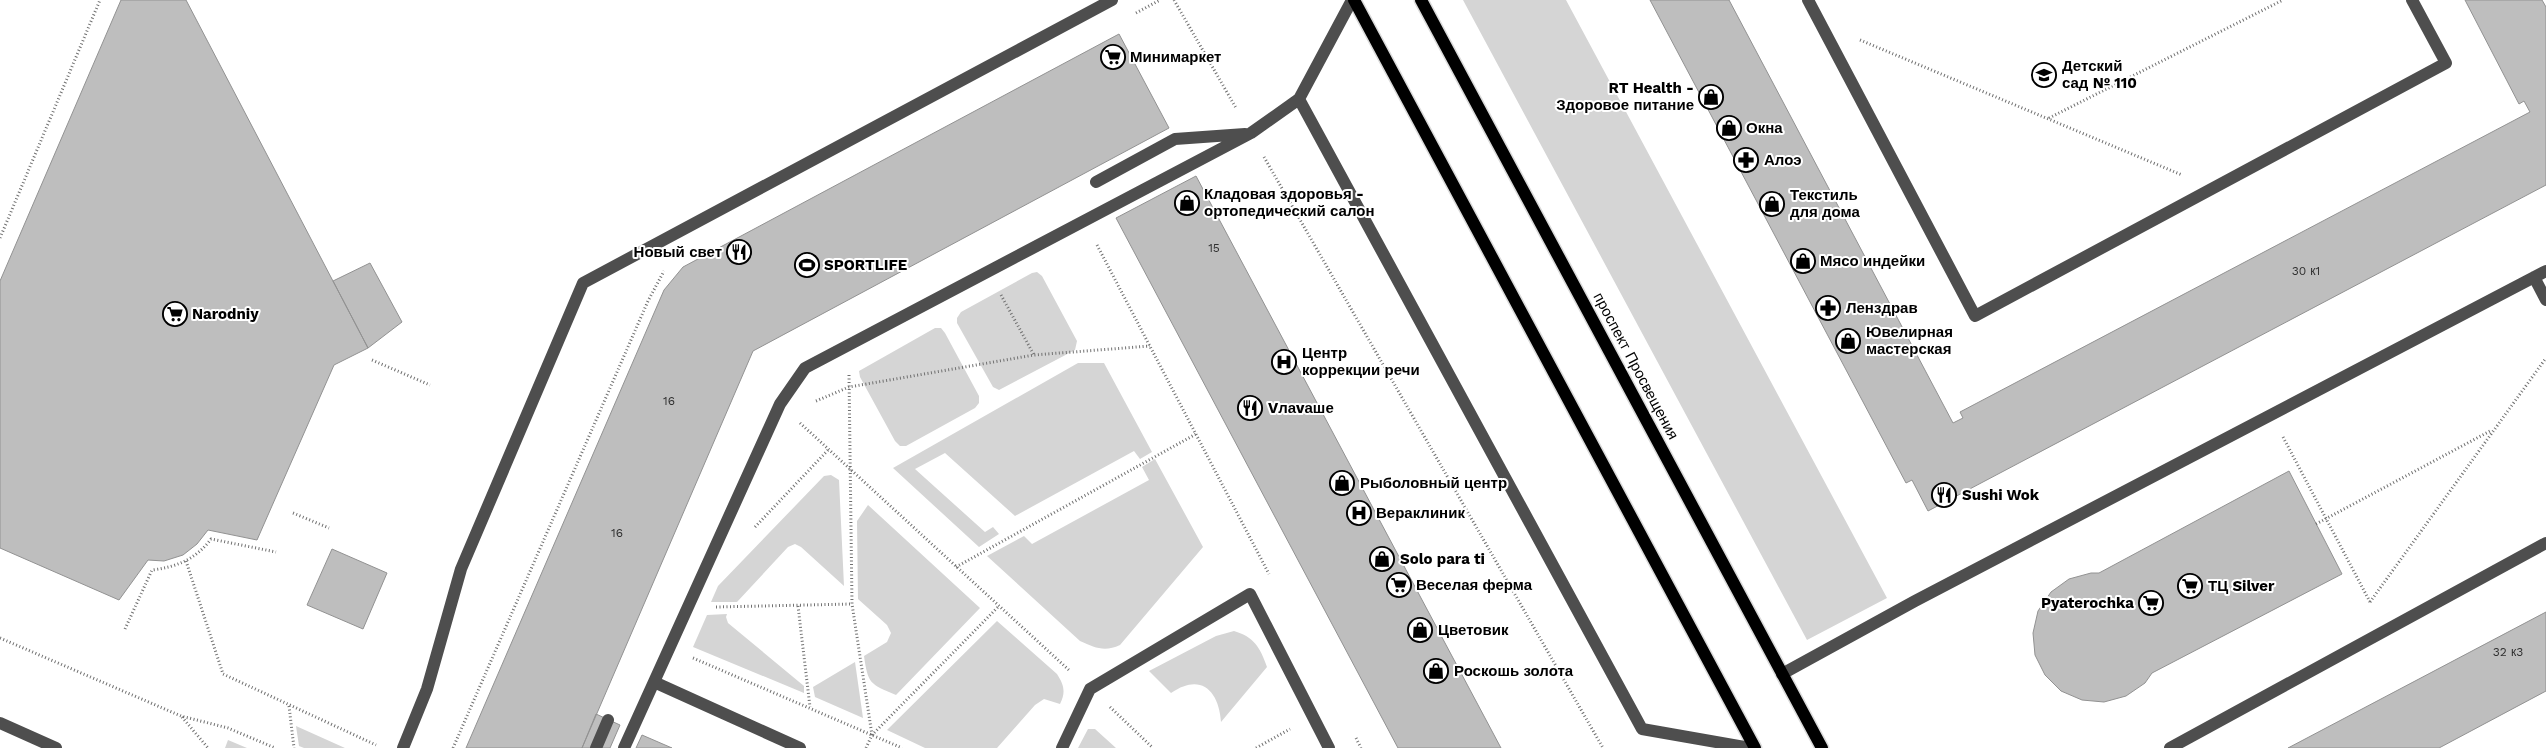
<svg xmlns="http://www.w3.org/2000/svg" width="2546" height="748" viewBox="0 0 2546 748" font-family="'Work Sans',sans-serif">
<rect width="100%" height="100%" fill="#fff"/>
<path fill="#d5d5d5" d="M 1463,0 L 1566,0 L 1887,598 L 1807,640 Z
M 1037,272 L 1042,276 L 1077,341 L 1075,350 L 999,390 L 993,387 L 957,323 L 957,318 L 961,312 L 1032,273 Z
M 935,328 L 941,328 L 945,333 L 979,396 L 979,403 L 975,408 L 906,446 L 900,446 L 895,441 L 860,377 L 859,371 Z
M 1078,363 L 1104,363 L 1152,452 L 1140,459 L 1134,451 L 1015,516 L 945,453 L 915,469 L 985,532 L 993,527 L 999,534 L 979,547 L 893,468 Z
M 1155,459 L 1203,547 L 1120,645 C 1105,652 1095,648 1080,641 L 987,556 L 1024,536 L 1032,544 L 1149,480 L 1142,467 Z
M 831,475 L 839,480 L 844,586 L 801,547 L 795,544 L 788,547 L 737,602 L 711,602 L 718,586 L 824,476 Z
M 868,505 L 980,608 L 896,695 C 870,684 868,684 864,656 L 887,642 L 891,633 L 887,625 L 858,599 L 857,521 Z
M 727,614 L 726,617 L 728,623 L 804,686 L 804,693 L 693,647 L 707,615 Z
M 997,621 L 1057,674 C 1064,685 1066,692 1060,704 L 1044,699 L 1035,705 L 997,748 L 925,748 L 887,730 Z
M 1234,631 C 1254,637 1260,647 1267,667 L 1221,722 C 1219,691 1201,672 1171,693 L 1149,671 L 1216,636 Z
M 855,662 L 863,718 L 815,697 L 813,687 Z
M 296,726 L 345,748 L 304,748 L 299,746 Z
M 1088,729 L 1095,729 L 1116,748 L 1078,748 Z
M 228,740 L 247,748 L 225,748 Z"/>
<path fill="#bebebe" stroke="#929292" d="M 121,0 L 186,0 L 368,348 L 334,365 L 257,540 L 208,530 L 197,544 L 183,555 L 164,561 L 148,560 L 119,600 L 0,548 L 0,281 Z
M 1650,0 L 1729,0 L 1953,423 L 1963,418 L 1960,412 L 2530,112 L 2524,101 L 2519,104 L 2465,0 L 2542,0 L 2546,7 L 2546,185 L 1928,511 L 1912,480 L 1906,483 Z
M 1119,34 L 1169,128 L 753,351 L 582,748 L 466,748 L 664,290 L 683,267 Z
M 1196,176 L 1501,748 L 1398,748 L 1266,500 L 1116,218 Z
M 370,263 L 402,322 L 368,348 L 333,281 Z
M 2289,471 L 2342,574 L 2152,673 L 2145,683 L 2126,696 L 2104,702 L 2082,700 L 2061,691 L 2045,675 L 2035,655 L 2033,633 L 2038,611 L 2051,592 L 2069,579 L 2091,573 L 2099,573 Z
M 332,549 L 387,573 L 363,629 L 307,605 Z
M 2546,612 L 2546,691 L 2439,748 L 2288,748 Z
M 596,714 L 620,725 L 610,748 L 582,748 Z
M 642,735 L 672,748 L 636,748 Z"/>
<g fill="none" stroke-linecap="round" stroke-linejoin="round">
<defs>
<path id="major" d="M 1354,0 L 1755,748
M 1421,0 L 1822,748"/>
</defs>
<use href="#major" stroke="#dbdbdb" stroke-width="15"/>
<path stroke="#707070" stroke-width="3" stroke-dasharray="1 2.5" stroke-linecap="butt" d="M 1174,0 L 1236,108
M 1136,13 L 1160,0
M 1860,40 L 2182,175
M 2049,118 L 2283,0
M 1264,157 L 1603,748
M 0,238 L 100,0
M 1097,245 L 1269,574
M 1001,295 L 1034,355
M 372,360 L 430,385
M 849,375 L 852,604 L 872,735
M 816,401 L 849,387 L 1034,355 L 1150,346
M 800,423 L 1070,671
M 2283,437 L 2370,602
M 293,513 L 329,528
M 2316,524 L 2492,430
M 755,527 L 829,449
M 186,561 L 223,674 L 376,745
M 956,567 L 1196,434
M 2370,602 L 2546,358
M 798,606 L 810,707
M 716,607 L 852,604
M 125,629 L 152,570 C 177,567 196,559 211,539 L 276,552
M 0,638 L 181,716 L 228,728 L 275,748
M 693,658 L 902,748
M 289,706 L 294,748
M 1110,707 L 1153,748
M 182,717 L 208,748
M 1356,738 L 1361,748
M 453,748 L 648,301 L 664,271
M 866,748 L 872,735 L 999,606
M 1256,748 L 1290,729"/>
<path stroke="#4e4e4e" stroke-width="12" d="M 1352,0 L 1299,99 L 1642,729 L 1750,748
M 1808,0 L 1975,316 L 2446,63 L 2412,0
M 1096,182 L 1175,139 L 1245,134
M 2534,277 L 2546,300
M 1782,674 L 1915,601 L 2546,271
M 654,682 L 800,748
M 0,723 L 56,748
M 403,748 L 427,689 L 461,569 L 583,283 L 1112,0
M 596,748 L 608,720
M 624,748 L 780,404 L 805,368 L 1251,133 L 1299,99
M 1062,748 L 1090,689 L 1250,594 L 1329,748
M 2170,748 L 2546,543"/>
<use href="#major" stroke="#000" stroke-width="12"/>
</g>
<defs>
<symbol id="supermarket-ring" viewBox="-11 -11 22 22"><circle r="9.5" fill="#fff" stroke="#000" stroke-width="1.5"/><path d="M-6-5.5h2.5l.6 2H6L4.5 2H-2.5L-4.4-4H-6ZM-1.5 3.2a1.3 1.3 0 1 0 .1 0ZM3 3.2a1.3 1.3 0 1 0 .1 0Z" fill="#000"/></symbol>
<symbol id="school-ring" viewBox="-11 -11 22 22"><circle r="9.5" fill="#fff" stroke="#000" stroke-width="1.5"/><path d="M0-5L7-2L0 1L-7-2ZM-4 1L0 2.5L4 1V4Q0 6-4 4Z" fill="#000"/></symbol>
<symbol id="shop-ring" viewBox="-11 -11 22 22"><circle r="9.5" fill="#fff" stroke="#000" stroke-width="1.5"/><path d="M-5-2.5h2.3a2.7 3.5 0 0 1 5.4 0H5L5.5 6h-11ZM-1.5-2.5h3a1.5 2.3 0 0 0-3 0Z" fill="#000"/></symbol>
<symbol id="pharmacy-ring" viewBox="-11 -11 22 22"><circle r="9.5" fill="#fff" stroke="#000" stroke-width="1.5"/><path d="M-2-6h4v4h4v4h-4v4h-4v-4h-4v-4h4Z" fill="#000"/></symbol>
<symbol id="restaurant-ring" viewBox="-11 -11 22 22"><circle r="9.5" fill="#fff" stroke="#000" stroke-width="1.5"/><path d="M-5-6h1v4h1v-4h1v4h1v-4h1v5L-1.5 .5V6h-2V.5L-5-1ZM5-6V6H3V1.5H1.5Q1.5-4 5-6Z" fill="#000"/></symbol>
<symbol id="stadium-ring" viewBox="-11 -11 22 22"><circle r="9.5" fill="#fff" stroke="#000" stroke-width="1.5"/><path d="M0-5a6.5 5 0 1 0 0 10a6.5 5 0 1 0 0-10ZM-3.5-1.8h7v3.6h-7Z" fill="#000"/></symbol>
<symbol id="hospital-ring" viewBox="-11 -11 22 22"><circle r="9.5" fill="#fff" stroke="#000" stroke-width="1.5"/><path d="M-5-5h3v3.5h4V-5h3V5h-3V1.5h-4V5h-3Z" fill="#000"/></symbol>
</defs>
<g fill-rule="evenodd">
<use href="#supermarket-ring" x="1099" y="43" width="28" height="28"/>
<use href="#school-ring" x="2030" y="61" width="28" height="28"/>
<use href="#shop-ring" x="1697" y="83" width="28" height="28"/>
<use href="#shop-ring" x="1715" y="114" width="28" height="28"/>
<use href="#pharmacy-ring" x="1732" y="146" width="28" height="28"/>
<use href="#shop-ring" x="1173" y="189" width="28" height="28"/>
<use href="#shop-ring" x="1758" y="190" width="28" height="28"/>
<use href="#restaurant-ring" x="725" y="238" width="28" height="28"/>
<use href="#shop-ring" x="1789" y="247" width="28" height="28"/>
<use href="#stadium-ring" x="793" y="251" width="28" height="28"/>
<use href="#pharmacy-ring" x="1814" y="294" width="28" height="28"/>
<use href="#supermarket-ring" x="161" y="300" width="28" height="28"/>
<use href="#shop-ring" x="1834" y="327" width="28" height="28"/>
<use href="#hospital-ring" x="1270" y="348" width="28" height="28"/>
<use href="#restaurant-ring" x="1236" y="394" width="28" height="28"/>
<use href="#shop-ring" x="1328" y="469" width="28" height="28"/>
<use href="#restaurant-ring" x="1930" y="481" width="28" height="28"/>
<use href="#hospital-ring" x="1345" y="499" width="28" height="28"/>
<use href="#shop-ring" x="1368" y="545" width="28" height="28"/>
<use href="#supermarket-ring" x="1385" y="571" width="28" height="28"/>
<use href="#supermarket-ring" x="2176" y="572" width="28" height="28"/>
<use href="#supermarket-ring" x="2137" y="589" width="28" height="28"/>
<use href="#shop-ring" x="1406" y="616" width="28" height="28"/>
<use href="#shop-ring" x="1422" y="657" width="28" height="28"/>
</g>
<g text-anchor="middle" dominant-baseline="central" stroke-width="4" stroke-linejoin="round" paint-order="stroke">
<g font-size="12" fill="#303030">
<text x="1214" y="248">15</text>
<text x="2306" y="271">30 к1</text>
<text x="669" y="401">16</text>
<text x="617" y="533">16</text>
<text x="2508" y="652">32 к3</text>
</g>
<g font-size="15" font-weight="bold" fill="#000" stroke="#fff" text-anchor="start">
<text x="1130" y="57">Минимаркет</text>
<text x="2062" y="66">Детский<tspan x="2062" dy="17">сад № 110</tspan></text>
<text x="1694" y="88" text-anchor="end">RT Health -<tspan x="1694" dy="17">Здоровое питание</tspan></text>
<text x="1746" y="128">Окна</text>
<text x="1764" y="160">Алоэ</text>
<text x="1204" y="194">Кладовая здоровья -<tspan x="1204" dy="17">ортопедический салон</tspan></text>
<text x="1790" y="195">Текстиль<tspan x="1790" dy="17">для дома</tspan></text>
<text x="722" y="252" text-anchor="end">Новый свет</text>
<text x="1820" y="261">Мясо индейки</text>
<text x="824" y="265">SPORTLIFE</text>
<text x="1846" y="308">Ленздрав</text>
<text x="192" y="314">Narodniy</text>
<text x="1866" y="332">Ювелирная<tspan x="1866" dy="17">мастерская</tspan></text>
<text x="1302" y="353">Центр<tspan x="1302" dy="17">коррекции речи</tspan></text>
<text x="1268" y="408">Vлаvаше</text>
<text x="1360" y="483">Рыболовный центр</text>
<text x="1962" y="495">Sushi Wok</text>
<text x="1376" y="513">Вераклиник</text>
<text x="1400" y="559">Solo para ti</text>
<text x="1416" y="585">Веселая ферма</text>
<text x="2208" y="586">ТЦ Silver</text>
<text x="2134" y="603" text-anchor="end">Pyaterochka</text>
<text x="1438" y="630">Цветовик</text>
<text x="1454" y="671">Роскошь золота</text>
</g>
<g font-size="15" fill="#000" stroke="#fff">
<text transform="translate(1636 366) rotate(62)">проспект Просвещения</text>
</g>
</g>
</svg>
